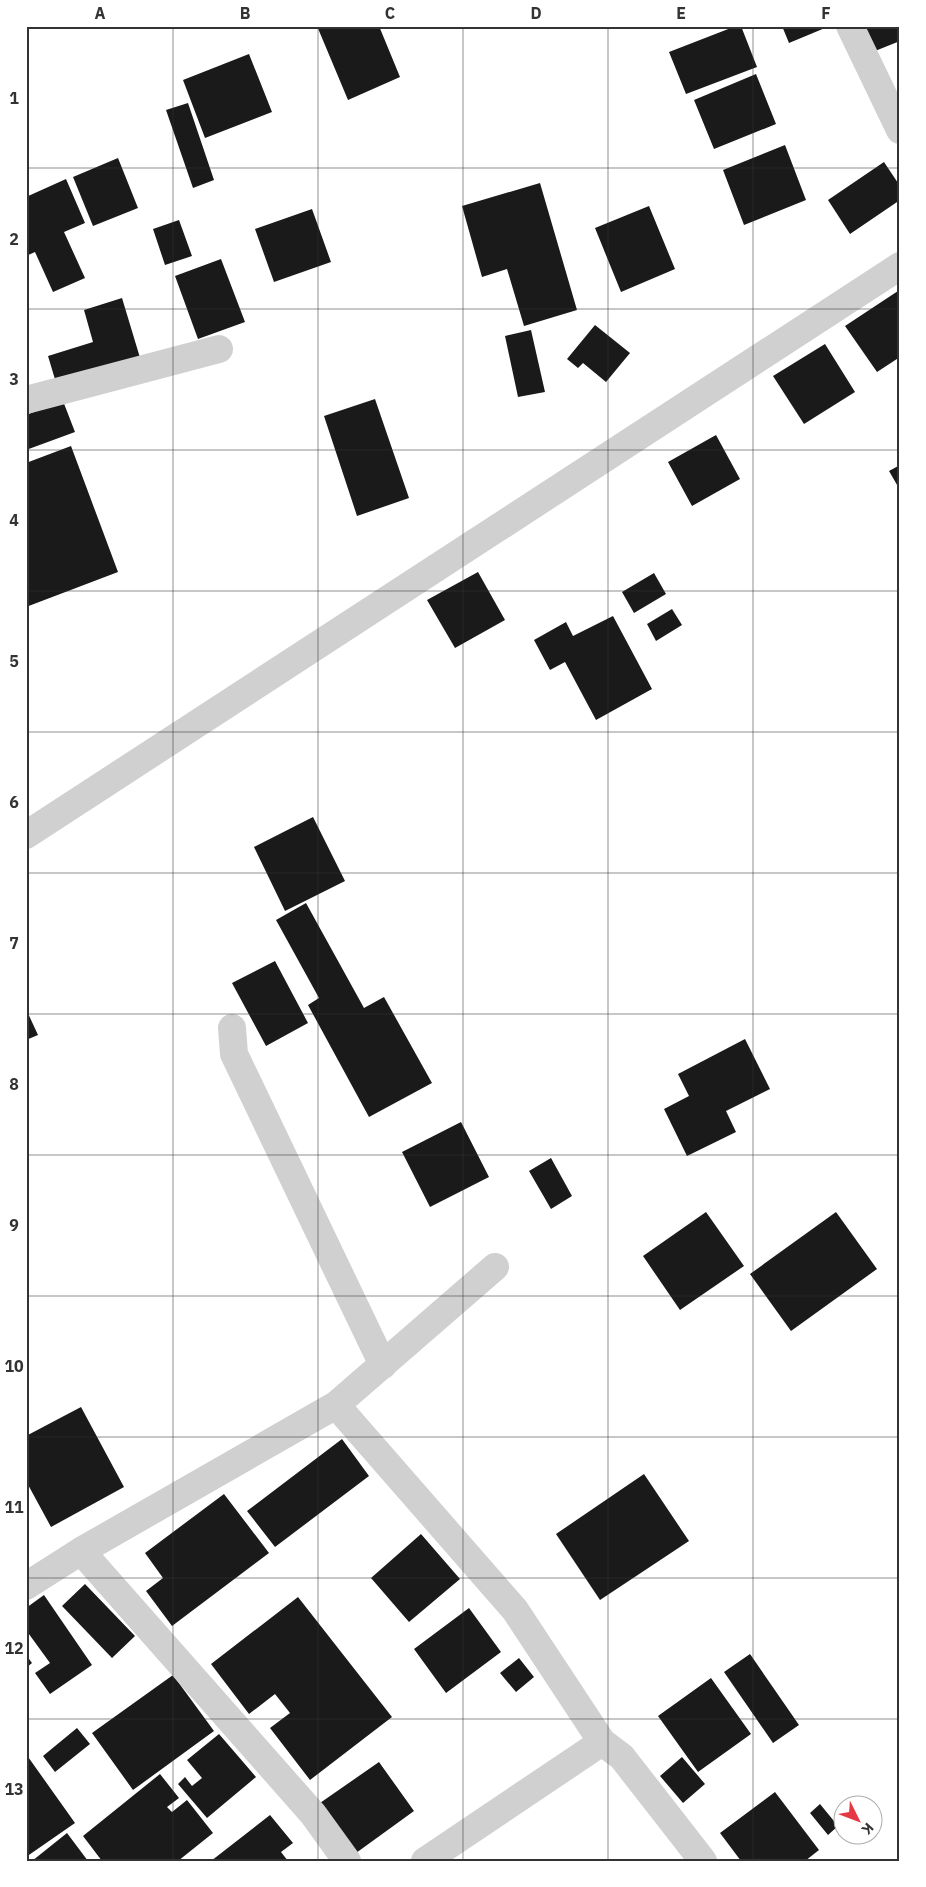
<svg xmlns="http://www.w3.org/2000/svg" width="926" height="1887" viewBox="0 0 926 1887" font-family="'IBM Plex Sans',sans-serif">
<rect width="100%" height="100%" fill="#fff"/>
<path fill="#1a1a1a" d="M 317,26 L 379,26 L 400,77 L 348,100 Z
M 736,26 L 741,26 L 757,67 L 686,94 L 669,52 Z
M 782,26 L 824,26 L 825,28 L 789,43 Z
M 859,26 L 900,26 L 900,41 L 870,53 Z
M 249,54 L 272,112 L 205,138 L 183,80 Z
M 756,74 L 776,124 L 714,149 L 694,100 Z
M 188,103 L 214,180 L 193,188 L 166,110 Z
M 785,145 L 806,200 L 744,225 L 723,170 Z
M 118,158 L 138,208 L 93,226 L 73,177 Z
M 884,162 L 900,186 L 900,200 L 850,234 L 828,200 Z
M 66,179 L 85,223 L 64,232 L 85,278 L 53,292 L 35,252 L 26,256 L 26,197 Z
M 540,183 L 577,310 L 524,326 L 507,269 L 482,277 L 462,206 Z
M 649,206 L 675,269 L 621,292 L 595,228 Z
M 312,209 L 331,262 L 274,282 L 255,229 Z
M 179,220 L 192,256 L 165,265 L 153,229 Z
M 221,259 L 245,322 L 198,339 L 175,276 Z
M 898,291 L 900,357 L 877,372 L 845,326 Z
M 122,298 L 141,361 L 57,386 L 48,356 L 93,342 L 84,310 Z
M 595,325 L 630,353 L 606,382 L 583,363 L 578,368 L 567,359 Z
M 531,330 L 545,392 L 518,397 L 505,336 Z
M 825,344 L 855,392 L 804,424 L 773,376 Z
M 375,399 L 409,498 L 357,516 L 324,416 Z
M 63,401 L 75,432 L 26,450 L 26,415 Z
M 716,435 L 740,479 L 692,506 L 668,462 Z
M 71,446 L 118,572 L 26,607 L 26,463 Z
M 900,465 L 900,490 L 889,471 Z
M 478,572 L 505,620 L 455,648 L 427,600 Z
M 654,573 L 666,594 L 634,613 L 622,592 Z
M 672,609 L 682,625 L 656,641 L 647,624 Z
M 613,616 L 652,689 L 596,720 L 565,662 L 550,670 L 534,640 L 566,622 L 573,636 Z
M 313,817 L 345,881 L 285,911 L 254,847 Z
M 306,903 L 364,1008 L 384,997 L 432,1083 L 369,1117 L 308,1005 L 319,998 L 276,920 Z
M 275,961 L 308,1023 L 266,1046 L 232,983 Z
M 26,1009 L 38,1035 L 26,1040 Z
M 745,1039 L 770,1089 L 726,1111 L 736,1132 L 687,1156 L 664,1109 L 689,1096 L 678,1074 Z
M 461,1122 L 489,1177 L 430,1207 L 402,1152 Z
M 551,1158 L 572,1196 L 551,1209 L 529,1171 Z
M 706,1212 L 744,1266 L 680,1310 L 643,1256 Z
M 836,1212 L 877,1269 L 791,1331 L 750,1274 Z
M 81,1407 L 124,1487 L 51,1527 L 26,1481 L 26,1436 Z
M 342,1439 L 369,1476 L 275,1547 L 247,1511 Z
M 644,1474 L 689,1541 L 600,1600 L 556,1534 Z
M 224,1494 L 269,1553 L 172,1626 L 146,1591 L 163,1578 L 145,1553 Z
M 421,1534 L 460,1579 L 409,1622 L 371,1578 Z
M 85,1584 L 135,1636 L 112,1658 L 62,1606 Z
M 44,1595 L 92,1665 L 50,1694 L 35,1673 L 50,1663 L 26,1630 L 26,1608 Z
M 298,1597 L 392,1717 L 310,1780 L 270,1728 L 290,1713 L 275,1694 L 249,1714 L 211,1664 Z
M 469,1608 L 501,1652 L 446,1693 L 414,1649 Z
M 750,1654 L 799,1725 L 773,1743 L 724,1672 Z
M 26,1655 L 32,1663 L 26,1668 Z
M 519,1658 L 534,1677 L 516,1692 L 500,1673 Z
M 173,1675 L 214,1731 L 133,1790 L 92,1733 Z
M 711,1678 L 751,1734 L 698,1772 L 658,1716 Z
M 77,1728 L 90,1744 L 55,1772 L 43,1756 Z
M 219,1734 L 256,1777 L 207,1818 L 178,1784 L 185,1777 L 192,1786 L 202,1778 L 187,1760 Z
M 26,1754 L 75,1823 L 26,1857 Z
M 682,1757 L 705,1784 L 683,1803 L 660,1776 Z
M 379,1762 L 414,1811 L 356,1853 L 320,1803 Z
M 160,1774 L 179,1798 L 167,1807 L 172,1812 L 187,1800 L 213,1833 L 178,1861 L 102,1861 L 83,1836 Z
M 775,1792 L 819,1850 L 805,1861 L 741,1861 L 720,1833 Z
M 820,1804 L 838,1826 L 828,1835 L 810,1813 Z
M 270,1815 L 293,1843 L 281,1852 L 288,1861 L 211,1861 Z
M 67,1833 L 88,1861 L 32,1861 Z"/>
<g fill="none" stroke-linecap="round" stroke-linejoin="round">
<path stroke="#d0d0d0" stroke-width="28" d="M 850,26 L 900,130
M 26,400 L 219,349
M 232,1028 L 234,1054 L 383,1365
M 336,1405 L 515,1610 L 602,1742 L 622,1757 L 703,1861
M 81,1551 L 313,1814 L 347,1861
M 26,1586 L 81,1551 L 336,1405 L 495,1267
M 425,1861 L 602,1742"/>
<path stroke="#d0d0d0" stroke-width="28" d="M 26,835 L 900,266"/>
</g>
<path fill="none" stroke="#333" stroke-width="1" stroke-opacity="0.55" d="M 173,26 L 173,1861M 318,26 L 318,1861M 463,26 L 463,1861M 608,26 L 608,1861M 753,26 L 753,1861M 26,168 L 900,168M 26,309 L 900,309M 26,450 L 900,450M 26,591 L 900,591M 26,732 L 900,732M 26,873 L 900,873M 26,1014 L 900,1014M 26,1155 L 900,1155M 26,1296 L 900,1296M 26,1437 L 900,1437M 26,1578 L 900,1578M 26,1719 L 900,1719"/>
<rect width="926" height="1887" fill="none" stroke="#ffffff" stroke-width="55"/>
<g transform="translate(858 1820) rotate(132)"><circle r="24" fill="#ffffff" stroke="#adadad"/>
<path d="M0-4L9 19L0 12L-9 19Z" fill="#e63946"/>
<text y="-8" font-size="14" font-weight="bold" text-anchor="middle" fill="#333333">K</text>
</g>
<rect x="28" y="28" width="870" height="1832" fill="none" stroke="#333" stroke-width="2"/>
<g font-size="16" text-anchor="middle" font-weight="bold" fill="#333">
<text x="100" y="19">A</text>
<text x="245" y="19">B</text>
<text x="390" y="19">C</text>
<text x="536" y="19">D</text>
<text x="681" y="19">E</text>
<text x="826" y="19">F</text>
<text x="14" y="104">1</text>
<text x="14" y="245">2</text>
<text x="14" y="385">3</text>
<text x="14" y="526">4</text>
<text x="14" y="667">5</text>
<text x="14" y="808">6</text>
<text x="14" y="949">7</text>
<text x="14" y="1090">8</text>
<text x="14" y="1231">9</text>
<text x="14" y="1372">10</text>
<text x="14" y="1513">11</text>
<text x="14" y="1654">12</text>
<text x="14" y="1795">13</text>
</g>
</svg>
